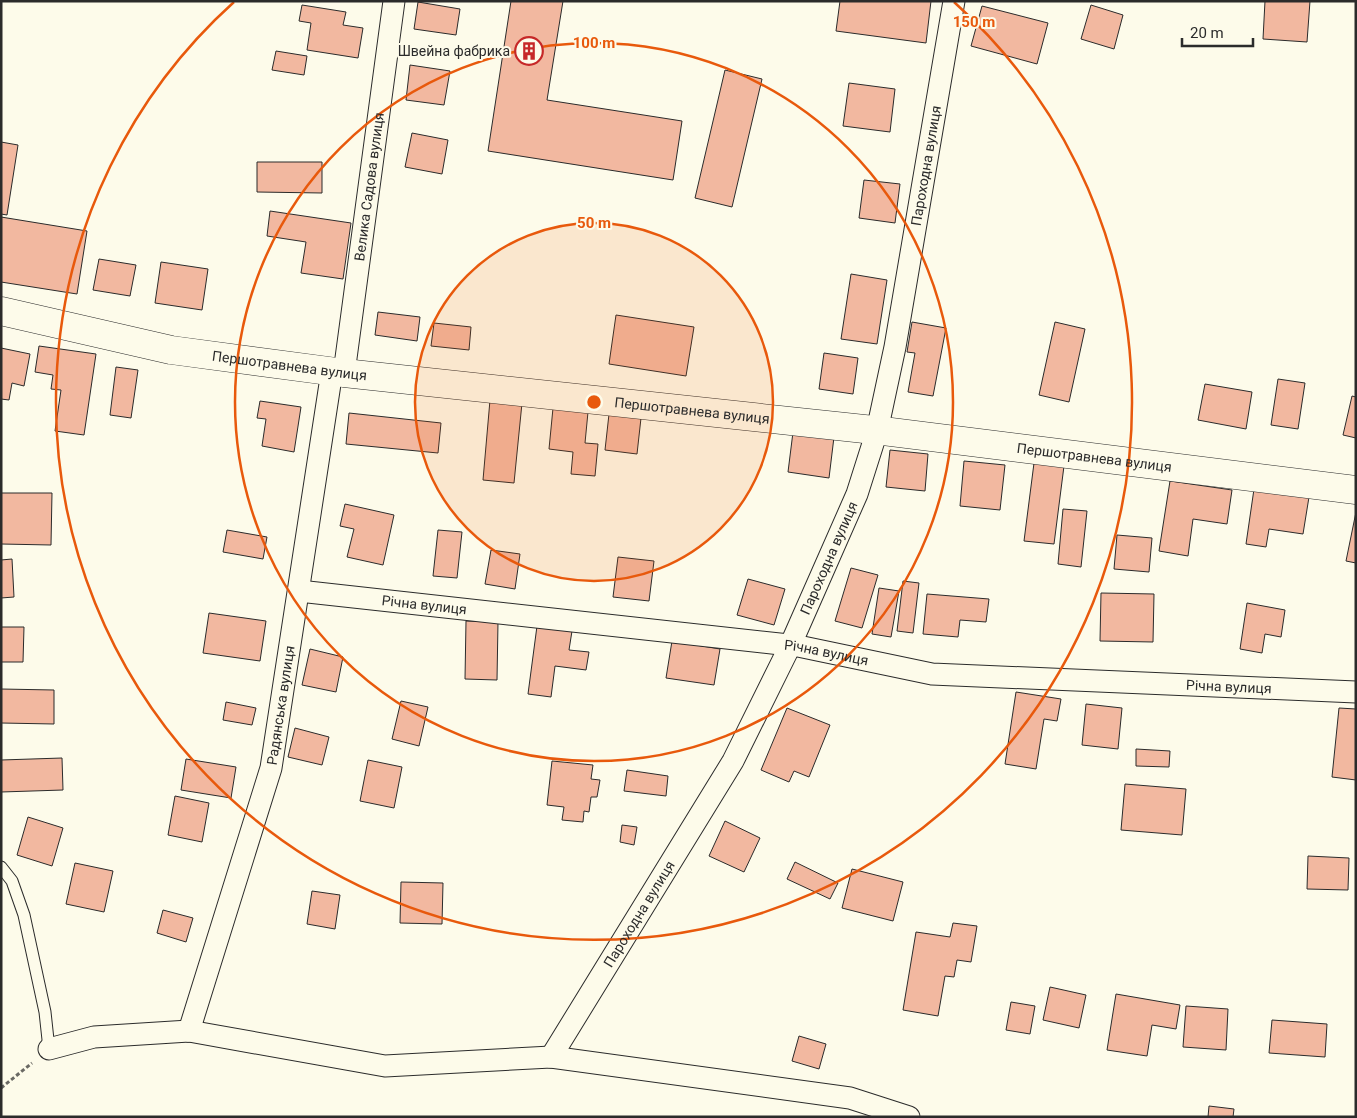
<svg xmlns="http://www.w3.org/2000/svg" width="1357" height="1118" viewBox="0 0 1357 1118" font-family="Roboto,sans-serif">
<rect width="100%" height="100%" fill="#fdfbea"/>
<path fill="#f2b8a0" stroke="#2b2b2b" d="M 511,1 L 563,1 L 547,100 L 682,121 L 673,180 L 488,151 Z
M 840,1 L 931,1 L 926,43 L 836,31 Z
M 1265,1 L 1310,1 L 1307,42 L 1263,39 Z
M 418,2 L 460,9 L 456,35 L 414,29 Z
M 302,5 L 346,12 L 343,25 L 363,28 L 358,58 L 307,50 L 311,23 L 299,21 Z
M 1091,5 L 1123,15 L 1114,49 L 1081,39 Z
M 982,6 L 1048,23 L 1037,64 L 971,46 Z
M 276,51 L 307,56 L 304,75 L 272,70 Z
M 410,65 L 450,71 L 444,105 L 406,100 Z
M 725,70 L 762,79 L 732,207 L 695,198 Z
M 849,83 L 895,89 L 890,132 L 843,126 Z
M 412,133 L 448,140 L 442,174 L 405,167 Z
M 1,142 L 18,145 L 7,215 L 1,214 Z
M 257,162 L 322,162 L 322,193 L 257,192 Z
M 864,180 L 900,184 L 895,223 L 859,218 Z
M 270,211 L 351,223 L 343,279 L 301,273 L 306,242 L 267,236 Z
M 1,217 L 87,231 L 77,294 L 1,282 Z
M 99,259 L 136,265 L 130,296 L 93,290 Z
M 161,262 L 208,269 L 202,310 L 155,303 Z
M 851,274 L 887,280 L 877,344 L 841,339 Z
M 378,312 L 420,317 L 417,341 L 375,335 Z
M 616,315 L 694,327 L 686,376 L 609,364 Z
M 912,322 L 946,328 L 933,396 L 908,392 L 915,353 L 907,352 Z
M 1055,322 L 1085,329 L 1069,402 L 1039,395 Z
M 434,323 L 471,327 L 469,350 L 431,346 Z
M 39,346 L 96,354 L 84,435 L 55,431 L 61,390 L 51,389 L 53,375 L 35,372 Z
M 1,348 L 30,354 L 24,386 L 12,383 L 9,400 L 1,399 Z
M 824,353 L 858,358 L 853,394 L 819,389 Z
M 116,367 L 138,370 L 131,418 L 110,415 Z
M 1278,379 L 1305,383 L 1298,429 L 1271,425 Z
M 1205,384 L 1252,392 L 1246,429 L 1198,420 Z
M 1352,396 L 1356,397 L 1356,438 L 1343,435 Z
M 490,400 L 522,403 L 514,483 L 483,480 Z
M 260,401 L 301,407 L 294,452 L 262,446 L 266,419 L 257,418 Z
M 553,408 L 588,412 L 585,443 L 598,444 L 595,476 L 571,474 L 573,452 L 549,449 Z
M 349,413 L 441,423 L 438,453 L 346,444 Z
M 609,414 L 641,418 L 637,454 L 605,450 Z
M 793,432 L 834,437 L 829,478 L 788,472 Z
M 890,450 L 928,454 L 925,491 L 886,487 Z
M 964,461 L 1005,465 L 1000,510 L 960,506 Z
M 1034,463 L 1064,466 L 1054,544 L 1024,541 Z
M 1170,481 L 1232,490 L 1227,524 L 1193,519 L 1188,556 L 1159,551 Z
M 1254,489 L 1309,497 L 1303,534 L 1269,529 L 1266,547 L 1246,544 Z
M 1,493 L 52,493 L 51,545 L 1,544 Z
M 345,504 L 394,515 L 383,565 L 347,557 L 354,529 L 340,526 Z
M 1063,509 L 1087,511 L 1081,567 L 1058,564 Z
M 1356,512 L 1356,563 L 1346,561 Z
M 227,530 L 267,537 L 263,559 L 223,552 Z
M 438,530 L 462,532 L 457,578 L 433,576 Z
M 1117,535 L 1152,538 L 1149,572 L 1114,569 Z
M 491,550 L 520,554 L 515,589 L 485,584 Z
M 618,557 L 654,561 L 649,601 L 613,597 Z
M 12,559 L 14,597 L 1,598 L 1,560 Z
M 851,568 L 878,575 L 862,628 L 835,621 Z
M 748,579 L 785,589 L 774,625 L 737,615 Z
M 903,581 L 919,583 L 913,633 L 897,631 Z
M 879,588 L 899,591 L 891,637 L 872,634 Z
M 1101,593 L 1154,594 L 1153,642 L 1100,641 Z
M 927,594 L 989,599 L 986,622 L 960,620 L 958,637 L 923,634 Z
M 1247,603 L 1285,610 L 1281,637 L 1265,634 L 1262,653 L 1240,649 Z
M 209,613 L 266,621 L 260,661 L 203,653 Z
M 466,621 L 498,622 L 497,680 L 465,679 Z
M 537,626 L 572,631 L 569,650 L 589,652 L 586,670 L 555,666 L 551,697 L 528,694 Z
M 1,627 L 24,627 L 23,662 L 1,662 Z
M 672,641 L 720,649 L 714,685 L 666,678 Z
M 310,649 L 343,657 L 336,692 L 302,685 Z
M 1,689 L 54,690 L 54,724 L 1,723 Z
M 1016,692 L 1061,699 L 1057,721 L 1044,719 L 1036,769 L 1005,764 Z
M 401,701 L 428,707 L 419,746 L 392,739 Z
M 226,702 L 256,708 L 252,725 L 223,720 Z
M 1086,704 L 1122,708 L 1118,749 L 1082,745 Z
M 787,708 L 830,725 L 809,777 L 794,771 L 789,782 L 761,770 Z
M 1339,708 L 1356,709 L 1356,780 L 1332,777 Z
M 295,728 L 329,737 L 322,765 L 288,757 Z
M 1136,749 L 1170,751 L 1169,767 L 1136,766 Z
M 62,758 L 63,790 L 1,792 L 1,760 Z
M 186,759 L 236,767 L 231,798 L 181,790 Z
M 368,760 L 402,767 L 394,808 L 360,801 Z
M 552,761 L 593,765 L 591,779 L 600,780 L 597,797 L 591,797 L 589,812 L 584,811 L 583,822 L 562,820 L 564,807 L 547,805 Z
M 627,770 L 668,776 L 666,796 L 624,791 Z
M 1125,784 L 1186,789 L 1182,835 L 1121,830 Z
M 175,796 L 209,803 L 202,842 L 168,835 Z
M 28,817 L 63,828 L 52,866 L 17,855 Z
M 725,821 L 760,838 L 744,872 L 709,856 Z
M 622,825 L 637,827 L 634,845 L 620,842 Z
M 1308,856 L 1349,858 L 1348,890 L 1307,889 Z
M 795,862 L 838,883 L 830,899 L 787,879 Z
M 75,863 L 113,871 L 104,912 L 66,904 Z
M 852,869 L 903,882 L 893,921 L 842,908 Z
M 401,882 L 443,883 L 442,924 L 400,923 Z
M 312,891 L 340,895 L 335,929 L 307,924 Z
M 163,910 L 193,918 L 186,942 L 157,933 Z
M 953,923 L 977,926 L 971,962 L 957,960 L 954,977 L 945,976 L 938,1016 L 903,1010 L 916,932 L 950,937 Z
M 1050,987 L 1086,995 L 1079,1028 L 1043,1020 Z
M 1116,994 L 1180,1005 L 1176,1029 L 1152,1025 L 1147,1056 L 1107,1050 Z
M 1011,1002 L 1035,1006 L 1030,1034 L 1006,1030 Z
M 1186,1006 L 1228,1009 L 1226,1050 L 1183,1047 Z
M 1272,1020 L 1327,1024 L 1325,1057 L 1269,1053 Z
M 799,1036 L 826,1044 L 819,1069 L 792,1061 Z
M 1209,1106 L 1234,1109 L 1233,1117 L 1208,1117 Z"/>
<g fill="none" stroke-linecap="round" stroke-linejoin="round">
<defs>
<path id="lane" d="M 1,867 L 12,881 L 24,915 L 45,1012 L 49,1049"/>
<g id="street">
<path id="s1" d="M 344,373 L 394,1"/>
<path id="s2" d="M 299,591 L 798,646 L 932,674 L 1356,692"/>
<path id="s3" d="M 189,1031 L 271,768 L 332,371"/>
<path d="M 49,1049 L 94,1037 L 189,1031 L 385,1066 L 551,1057 L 850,1098 L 909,1117"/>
<path id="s4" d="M 551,1057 L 733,761 L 790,646 L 857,494 L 877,431 L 895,347 L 954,1"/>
</g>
<g id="secondary">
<path id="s5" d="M 1,311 L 171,350 L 344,373 L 883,431 L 1356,490"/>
</g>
</defs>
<use href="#lane" stroke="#2b2b2b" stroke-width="13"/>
<use href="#street" stroke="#2b2b2b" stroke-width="23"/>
<use href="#secondary" stroke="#2b2b2b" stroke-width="29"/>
<path stroke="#6a6964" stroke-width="3" stroke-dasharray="4 2.5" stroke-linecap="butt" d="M 1,1088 L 32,1063"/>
<use href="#lane" stroke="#fdfbea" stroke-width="11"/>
<use href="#street" stroke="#fdfbea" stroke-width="21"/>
<use href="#secondary" stroke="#fdfbea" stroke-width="28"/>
</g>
<circle cx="594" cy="402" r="179" fill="#e8590c" fill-opacity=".12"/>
<g fill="none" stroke="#e8590c" stroke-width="2.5">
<circle cx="594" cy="402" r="179"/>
<circle cx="594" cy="402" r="359"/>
<path d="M954 2A538 538 0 1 1 234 2"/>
</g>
<defs>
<symbol id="building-ring" viewBox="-11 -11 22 22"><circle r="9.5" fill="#fdfbea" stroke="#c62828" stroke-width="1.5"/><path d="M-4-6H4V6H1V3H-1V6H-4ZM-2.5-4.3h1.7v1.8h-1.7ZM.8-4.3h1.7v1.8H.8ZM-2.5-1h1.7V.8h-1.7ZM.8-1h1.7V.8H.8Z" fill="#c62828"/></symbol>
</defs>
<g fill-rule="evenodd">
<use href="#building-ring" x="513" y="35" width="32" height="32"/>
</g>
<g text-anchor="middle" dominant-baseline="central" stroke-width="4" stroke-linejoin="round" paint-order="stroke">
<g font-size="14" fill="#2b2b2b" stroke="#fdfbea" text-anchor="end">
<text x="510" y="51">Швейна фабрика</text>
</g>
<g font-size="14" fill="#2b2b2b" stroke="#fdfbea">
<text stroke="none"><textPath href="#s4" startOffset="978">Пароходна вулиця</textPath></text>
<text stroke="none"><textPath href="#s1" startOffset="188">Велика Садова вулиця</textPath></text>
<text stroke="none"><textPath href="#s5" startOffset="294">Першотравнева вулиця</textPath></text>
<text stroke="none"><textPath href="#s5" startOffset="699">Першотравнева вулиця</textPath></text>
<text stroke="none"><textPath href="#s5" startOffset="1104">Першотравнева вулиця</textPath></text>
<text stroke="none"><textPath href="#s4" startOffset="572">Пароходна вулиця</textPath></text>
<text stroke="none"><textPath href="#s2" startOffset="126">Річна вулиця</textPath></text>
<text stroke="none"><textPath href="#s2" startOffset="531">Річна вулиця</textPath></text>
<text stroke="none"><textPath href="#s2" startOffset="936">Річна вулиця</textPath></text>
<text stroke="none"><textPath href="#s3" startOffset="339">Радянська вулиця</textPath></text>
<text stroke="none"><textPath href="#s4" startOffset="168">Пароходна вулиця</textPath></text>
</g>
</g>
<circle cx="594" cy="402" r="8" fill="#e8590c" stroke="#fdfbea" stroke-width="2.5"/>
<g font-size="15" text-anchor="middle" font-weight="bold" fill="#e8590c" stroke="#fdfbea" stroke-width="4" stroke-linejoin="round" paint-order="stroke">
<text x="974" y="27">150 m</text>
<text x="594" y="48">100 m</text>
<text x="594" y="228">50 m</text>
</g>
<rect width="1357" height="1118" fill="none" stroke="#2b2b2b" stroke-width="5"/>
<path d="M1182 38v8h71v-8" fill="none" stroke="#2b2b2b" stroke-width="2.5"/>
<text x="1190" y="38" font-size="15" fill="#2b2b2b" stroke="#fdfbea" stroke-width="4" paint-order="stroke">20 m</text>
</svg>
